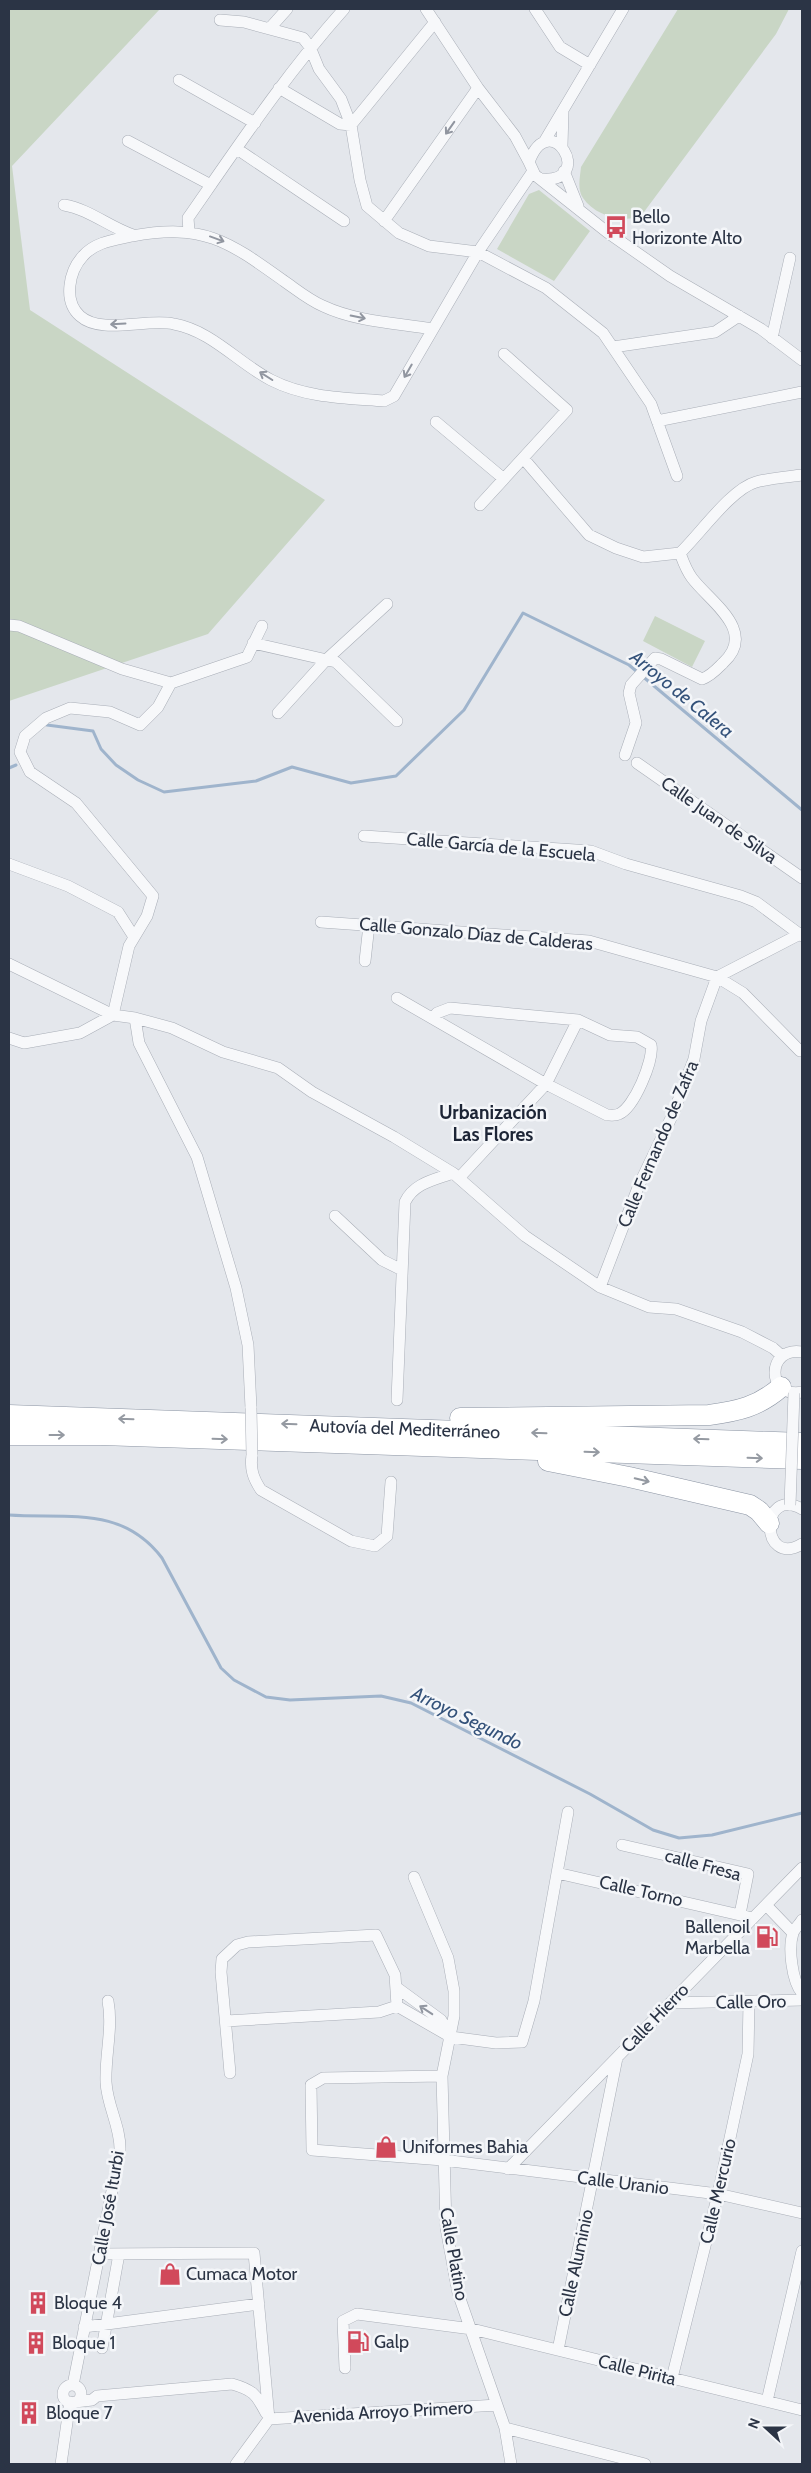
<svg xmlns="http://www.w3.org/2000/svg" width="811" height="2473" viewBox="0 0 811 2473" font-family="Cabin,sans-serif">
<rect width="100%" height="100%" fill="#e4e7ec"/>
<path fill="#c9d6c5" d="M 9,9 L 160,9 L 12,166 L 30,310 L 325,500 L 208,634 L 9,701 Z
M 678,9 L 789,9 L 776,34 L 641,216 C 623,223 595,216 583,198 C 577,190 580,177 581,167 Z
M 539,190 L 590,231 L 554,281 L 497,249 L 529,194 Z
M 655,616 L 705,641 L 692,667 L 643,641 Z"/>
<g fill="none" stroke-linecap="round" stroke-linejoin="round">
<path stroke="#9fb4cc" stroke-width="3" d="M 47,725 L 93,731 L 101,749 L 116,765 L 138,780 L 164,792 L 256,781 L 292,767 L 351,783 L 396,776 L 464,710 L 523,613 L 629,665 L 802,810
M 9,768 L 16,765
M 9,1515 C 67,1519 122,1505 162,1558 L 221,1668 L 234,1680 L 266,1697 L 290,1700 L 381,1696 L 411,1703 L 590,1794 L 653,1830 L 679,1838 L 712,1835 L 802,1813"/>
<defs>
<path id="minor" d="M 426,9 L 478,88 L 515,136 L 529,162
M 535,9 L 560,47 L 590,65
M 220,20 L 244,22 L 303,38 L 310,47 L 319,69 L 341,99 L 351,125 L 360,180 L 367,206 L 399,233 L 429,246 L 478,252 L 546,288 L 603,333 L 651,404 L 677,476
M 270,28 L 287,9
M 179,80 L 255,123
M 279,88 L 340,124 L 351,125 L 435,22
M 128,141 L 211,185
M 544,142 L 623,9
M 562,146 L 563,110
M 237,149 L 344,221
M 564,171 L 578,206
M 542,179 C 597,183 550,105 529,162 L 535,175 L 607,232 L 670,276 L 761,329 L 802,360
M 64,205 C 89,209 109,227 133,235
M 384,221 L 478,88
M 189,231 L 188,218 C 238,146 286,74 344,9
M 433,329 C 397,323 357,322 323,306 C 309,300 297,290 284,281 C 228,241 204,223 132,236 C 114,240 95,242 83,256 C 69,271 63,301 80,316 C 101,335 147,318 174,324 C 212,331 238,363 271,380 C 306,398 346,398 384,401 L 394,396 L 478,252 L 533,171
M 772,338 L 790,258
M 613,347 L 715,332 L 739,316
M 657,421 L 802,392
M 436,422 L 504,479
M 523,458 L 589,535 L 616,548 L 643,557 L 680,553
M 480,505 L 567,410 L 504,354
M 680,553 C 700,534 731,489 756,482 C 771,478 787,477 802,475
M 9,625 L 19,626 L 122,669 L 171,683
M 253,643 L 336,662 L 397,721
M 278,713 L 326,660 L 387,604
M 625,755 L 636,723 L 629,693 L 631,685 L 655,658 L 661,659 L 702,679 C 711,676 717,669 723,663 C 758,631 710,602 692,578 C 686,570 683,561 680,553
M 637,763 L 802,878
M 364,836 L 591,851 L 626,864 L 741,896 L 756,902 L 802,936
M 9,864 L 68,886 L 118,912 L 134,937
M 321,922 L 589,941 L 717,977 L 743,993 L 800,1051
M 365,961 L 369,925
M 9,964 L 113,1015
M 397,998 L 546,1084 L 607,1115 C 610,1115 615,1116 619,1114 C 634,1108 654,1060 651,1045 L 637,1037 L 610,1035 L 578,1020 L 450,1008 L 437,1013 L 433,1018
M 113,1015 L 129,946 L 147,916 L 153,896 L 76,803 L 30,772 L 20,752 L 25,736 L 46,718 L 70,708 L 110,712 L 140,725 L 158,707 L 171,683 L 247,657 L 262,626
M 135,1018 L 139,1043 L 197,1157 L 236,1288 L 248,1345 L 251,1408
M 9,1038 L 24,1043 L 80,1033 L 113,1015 L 135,1018 L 172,1028 L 223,1052 L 278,1068 L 312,1092 L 394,1137 L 453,1173 L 525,1236 L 600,1287 L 649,1307 L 676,1309 L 742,1332 L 773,1348 L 782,1356
M 459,1178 L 546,1084 L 578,1020
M 335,1216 L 382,1260 L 402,1270
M 600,1287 L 639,1185 L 673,1114 L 694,1059 L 701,1021 L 717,977 L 802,933
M 802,1352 C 766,1346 766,1399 802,1392
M 397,1400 L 405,1202 C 414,1183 434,1180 453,1173
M 252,1455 C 250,1469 253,1478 261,1490 L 351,1541 L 375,1546 L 387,1536 L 391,1482
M 802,1509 C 759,1485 760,1569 802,1544
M 622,1845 L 748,1874 L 740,1914
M 557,1873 L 753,1918
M 414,1877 L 448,1958 L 454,1991 L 454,2016 L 442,2076 L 446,2228 L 458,2293 L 505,2428 L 511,2464
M 766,1905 L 793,1933
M 802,1920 C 800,1924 795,1928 793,1933 C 788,1948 792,1981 802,1993
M 396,1987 L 441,2020 L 451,2037
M 670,2003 L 802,2000
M 397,2006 L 451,2037 L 496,2043 L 522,2042 L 534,2001 L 568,1812
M 226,2021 L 379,2012 L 397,2006
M 230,2073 L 221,1972 L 222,1959 L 237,1945 L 248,1942 L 376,1935 L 395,1975 L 397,2006
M 442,2076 L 323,2078 L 311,2085 L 312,2150 L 443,2160 L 718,2194 L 802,2213
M 508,2169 L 802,1868
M 100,2254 L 254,2253 L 269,2419
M 84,2327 L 259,2304
M 102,2348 L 119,2254
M 558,2350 L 617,2058
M 345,2368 L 343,2321 L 357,2314 L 472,2329 L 802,2410
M 672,2378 L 718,2194 L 748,2054 L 749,2002
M 73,2385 L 120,2151 C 121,2127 107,2106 106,2082 C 105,2055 113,2028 108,2001
M63 2394a9 9 0 1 1 18 0a9 9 0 1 1-18 0Z
M 767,2401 L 802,2251
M 75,2402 L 92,2400 L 97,2396 L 232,2384 C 253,2390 256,2394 266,2413
M 505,2428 L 645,2464
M 61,2464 L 70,2402
M 236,2464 L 269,2419 L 497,2405"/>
<g id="motorway">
<path id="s1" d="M 9,1415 L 802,1443"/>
<path d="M 460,1418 L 709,1415 C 738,1411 758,1407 781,1387"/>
<path d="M 9,1435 L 101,1435 L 802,1459"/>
<path d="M 548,1461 L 629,1477 L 750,1505 L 759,1511 L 769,1523"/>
</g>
</defs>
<use href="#minor" stroke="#a9aeb7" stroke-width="12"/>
<use href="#motorway" stroke="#8b94a3" stroke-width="21"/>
<use href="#minor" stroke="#f7f8fa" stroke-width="11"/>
<use href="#motorway" stroke="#fff" stroke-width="20"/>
<defs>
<path id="minor-bridge" d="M 251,1408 L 252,1455
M 790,1505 L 794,1393"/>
</defs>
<use href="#minor-bridge" stroke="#a9aeb7" stroke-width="12" stroke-linecap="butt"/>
<use href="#minor-bridge" stroke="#f7f8fa" stroke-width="11"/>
</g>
<defs><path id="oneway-shaft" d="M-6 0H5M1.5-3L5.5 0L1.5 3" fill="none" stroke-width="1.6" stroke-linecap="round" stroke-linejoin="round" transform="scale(1.25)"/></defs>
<g stroke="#9196a0">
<use href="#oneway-shaft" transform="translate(450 128) rotate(125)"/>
<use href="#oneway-shaft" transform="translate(217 239) rotate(20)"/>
<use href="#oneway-shaft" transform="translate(358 317) rotate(11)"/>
<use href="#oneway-shaft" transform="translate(118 324) rotate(177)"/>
<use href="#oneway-shaft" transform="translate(408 371) rotate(120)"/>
<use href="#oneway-shaft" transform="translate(266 376) rotate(-148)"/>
<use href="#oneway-shaft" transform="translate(426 2010) rotate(-147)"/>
</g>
<g stroke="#959aa2">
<use href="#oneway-shaft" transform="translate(126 1419) rotate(-178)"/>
<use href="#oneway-shaft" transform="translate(289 1424) rotate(-178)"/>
<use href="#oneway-shaft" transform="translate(539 1433) rotate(-178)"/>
<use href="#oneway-shaft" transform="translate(57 1435)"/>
<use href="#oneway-shaft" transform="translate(220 1439) rotate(2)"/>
<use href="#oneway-shaft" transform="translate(701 1439) rotate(-178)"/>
<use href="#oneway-shaft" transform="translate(592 1452) rotate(2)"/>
<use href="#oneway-shaft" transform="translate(755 1458) rotate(2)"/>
<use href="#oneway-shaft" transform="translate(642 1480) rotate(13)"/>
</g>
<defs>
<symbol id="bus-bare" viewBox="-9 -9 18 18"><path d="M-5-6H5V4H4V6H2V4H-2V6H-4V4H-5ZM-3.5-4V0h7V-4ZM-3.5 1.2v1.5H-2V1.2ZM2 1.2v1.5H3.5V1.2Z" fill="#d1495b" stroke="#f4f6f9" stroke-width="2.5" paint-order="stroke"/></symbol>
<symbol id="fuel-bare" viewBox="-9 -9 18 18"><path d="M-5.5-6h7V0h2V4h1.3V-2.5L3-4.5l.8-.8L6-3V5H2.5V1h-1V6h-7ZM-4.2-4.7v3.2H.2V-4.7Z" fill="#d1495b" stroke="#f4f6f9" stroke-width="2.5" paint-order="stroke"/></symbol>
<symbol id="shop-bare" viewBox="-9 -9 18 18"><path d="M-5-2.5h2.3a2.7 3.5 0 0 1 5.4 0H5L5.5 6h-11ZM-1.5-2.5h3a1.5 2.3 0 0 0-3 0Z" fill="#d1495b" stroke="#f4f6f9" stroke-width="2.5" paint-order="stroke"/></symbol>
<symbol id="building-bare" viewBox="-9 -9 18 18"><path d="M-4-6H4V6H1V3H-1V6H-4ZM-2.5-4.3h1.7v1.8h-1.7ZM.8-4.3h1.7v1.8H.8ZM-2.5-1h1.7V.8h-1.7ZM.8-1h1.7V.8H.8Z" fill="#d1495b" stroke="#f4f6f9" stroke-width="2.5" paint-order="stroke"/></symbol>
</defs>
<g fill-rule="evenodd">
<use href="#bus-bare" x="600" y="211" width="32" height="32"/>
<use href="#fuel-bare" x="751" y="1921" width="32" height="32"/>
<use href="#shop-bare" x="370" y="2131" width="32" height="32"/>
<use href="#shop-bare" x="154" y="2258" width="32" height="32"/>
<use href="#building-bare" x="22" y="2287" width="32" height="32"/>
<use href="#fuel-bare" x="342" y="2326" width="32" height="32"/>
<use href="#building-bare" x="20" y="2327" width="32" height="32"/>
<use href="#building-bare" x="13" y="2397" width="32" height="32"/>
</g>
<g text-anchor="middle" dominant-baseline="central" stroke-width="5" stroke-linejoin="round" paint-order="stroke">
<g font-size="18" fill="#2b3445" stroke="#f4f6f9" text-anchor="start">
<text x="632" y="217">Bello<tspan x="632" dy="21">Horizonte Alto</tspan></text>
<text x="750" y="1927" text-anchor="end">Ballenoil<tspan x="750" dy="21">Marbella</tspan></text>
<text x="402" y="2147">Uniformes Bahia</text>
<text x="186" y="2274">Cumaca Motor</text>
<text x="54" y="2303">Bloque 4</text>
<text x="374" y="2342">Galp</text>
<text x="52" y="2343">Bloque 1</text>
<text x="46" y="2413">Bloque 7</text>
</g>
<g font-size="18" fill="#2b3445" stroke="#f4f6f9">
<text transform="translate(719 820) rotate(35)">Calle Juan de Silva</text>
<text transform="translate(501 847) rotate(5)">Calle García de la Escuela</text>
<text transform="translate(476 934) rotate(5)">Calle Gonzalo Díaz de Calderas</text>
<text transform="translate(658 1144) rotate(-67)">Calle Fernando de Zafra</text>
<text stroke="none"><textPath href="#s1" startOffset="396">Autovía del Mediterráneo</textPath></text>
<text transform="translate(703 1865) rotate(15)">calle Fresa</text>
<text transform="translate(641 1891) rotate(13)">Calle Torno</text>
<text transform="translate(751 2002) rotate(-1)">Calle Oro</text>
<text transform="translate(655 2018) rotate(-46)">Calle Hierro</text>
<text transform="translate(623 2183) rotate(7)">Calle Uranio</text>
<text transform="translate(718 2191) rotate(-77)">Calle Mercurio</text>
<text transform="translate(108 2208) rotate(-80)">Calle José Iturbi</text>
<text transform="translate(454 2254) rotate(80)">Calle Platino</text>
<text transform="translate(576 2263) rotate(-78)">Calle Aluminio</text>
<text transform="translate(637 2370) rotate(14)">Calle Pirita</text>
<text transform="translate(383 2412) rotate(-3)">Avenida Arroyo Primero</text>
</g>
<g font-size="19" font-style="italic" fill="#34527a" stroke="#f4f6f9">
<text transform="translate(682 694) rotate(39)">Arroyo de Calera</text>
<text transform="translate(467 1718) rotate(26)">Arroyo Segundo</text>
</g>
<g font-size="19" font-weight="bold" fill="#1d2536" stroke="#f4f6f9">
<text x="493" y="1112">Urbanización<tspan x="493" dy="22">Las Flores</tspan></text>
</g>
</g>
<rect width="811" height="2473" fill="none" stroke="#2b3445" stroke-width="20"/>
<g transform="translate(766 2428) rotate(291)" stroke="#f4f6f9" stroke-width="4" paint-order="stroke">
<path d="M0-4L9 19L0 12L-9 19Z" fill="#2b3445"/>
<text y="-8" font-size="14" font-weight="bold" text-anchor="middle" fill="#2b3445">N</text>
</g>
</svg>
